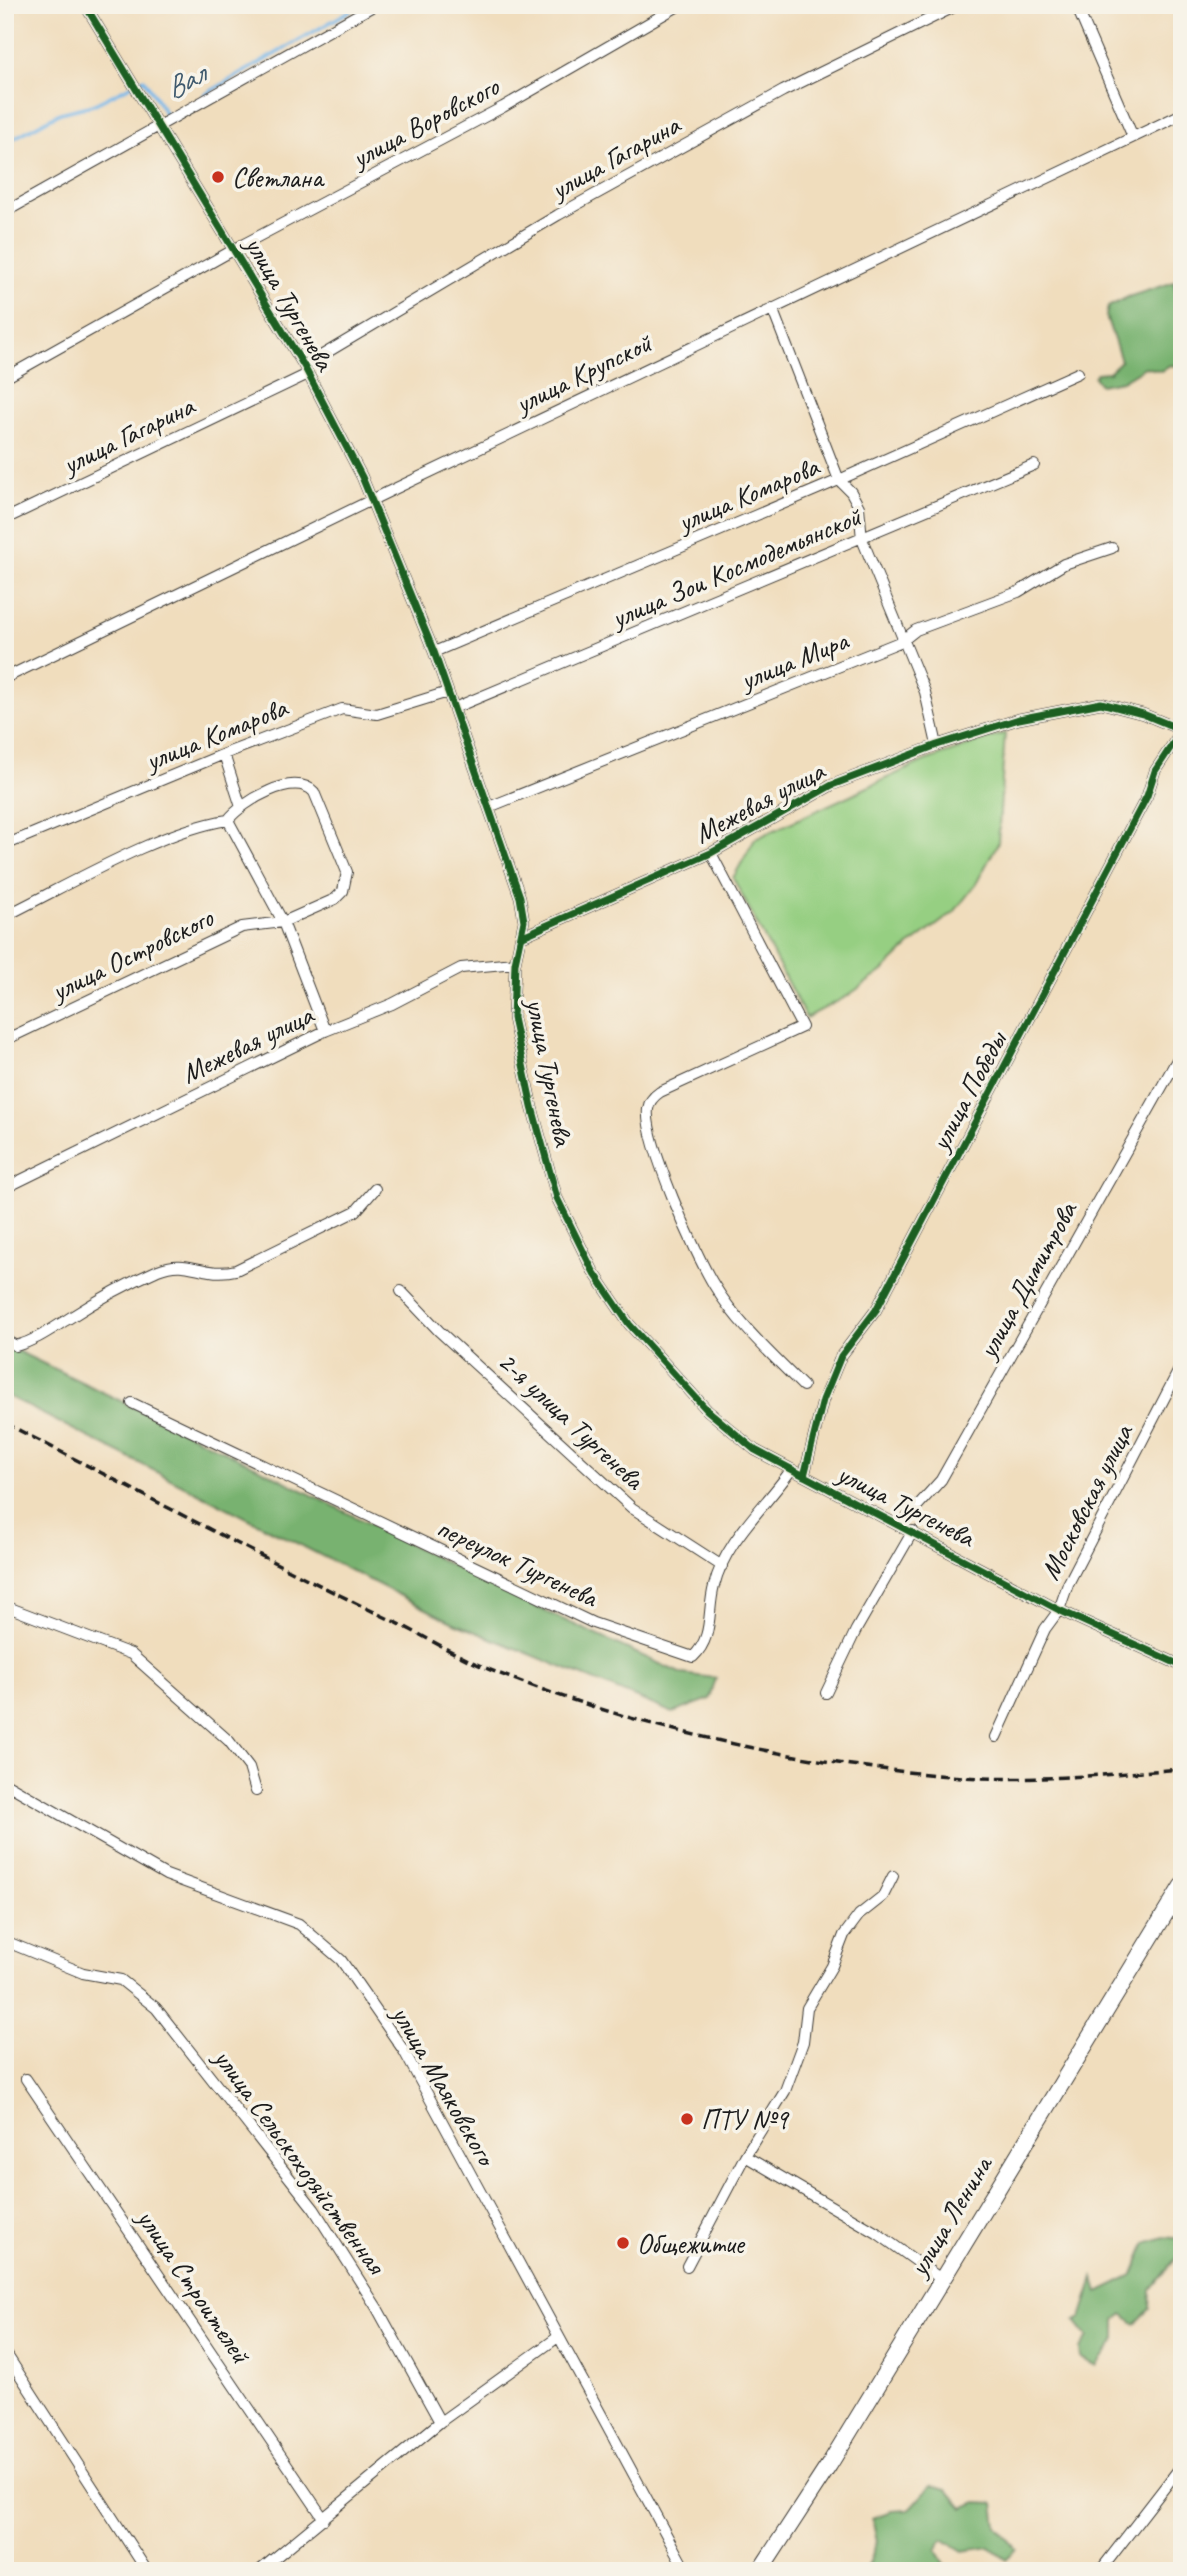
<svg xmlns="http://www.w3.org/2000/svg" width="1187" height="2576" viewBox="0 0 1187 2576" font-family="Caveat,sans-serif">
<rect width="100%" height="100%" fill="#f7f3e8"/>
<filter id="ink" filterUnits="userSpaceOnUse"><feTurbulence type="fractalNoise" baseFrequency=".0143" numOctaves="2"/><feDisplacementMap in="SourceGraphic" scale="14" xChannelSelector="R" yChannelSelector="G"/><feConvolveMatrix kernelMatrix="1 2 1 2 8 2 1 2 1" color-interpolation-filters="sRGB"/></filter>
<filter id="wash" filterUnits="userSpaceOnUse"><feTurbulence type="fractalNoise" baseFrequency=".00686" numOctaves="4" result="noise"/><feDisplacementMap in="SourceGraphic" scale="28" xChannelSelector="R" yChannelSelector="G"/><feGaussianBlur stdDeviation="1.57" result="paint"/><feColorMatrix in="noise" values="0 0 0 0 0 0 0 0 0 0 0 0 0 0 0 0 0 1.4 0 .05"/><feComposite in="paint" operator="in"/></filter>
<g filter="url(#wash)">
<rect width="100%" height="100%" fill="#f0ddbd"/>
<path fill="#96cf82" stroke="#59764f" stroke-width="2" d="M 1005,733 L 998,843 L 976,884 L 954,912 L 909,946 L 883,971 L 846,997 L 806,1018 L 733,878 L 755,839 L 924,761 Z"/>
<path fill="#78b270" stroke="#4a6746" stroke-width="2" d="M 1177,281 L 1174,286 L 1182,309 L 1182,367 L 1170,365 L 1161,371 L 1145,367 L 1122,381 L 1100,385 L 1094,377 L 1097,373 L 1109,372 L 1121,361 L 1106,316 L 1108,307 L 1128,297 Z
M 5,1345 L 249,1463 L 512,1596 L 682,1674 L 716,1678 L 710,1699 L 673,1713 L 454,1623 L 5,1395 Z
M 1164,2237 L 1182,2239 L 1182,2251 L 1151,2289 L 1150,2309 L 1135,2324 L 1123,2314 L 1116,2320 L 1116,2339 L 1096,2366 L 1081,2358 L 1080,2349 L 1088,2337 L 1075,2321 L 1081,2318 L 1094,2278 L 1098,2292 L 1133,2275 L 1146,2243 Z
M 931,2485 L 947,2489 L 963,2508 L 977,2502 L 994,2503 L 997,2527 L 1017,2549 L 1006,2559 L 990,2547 L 963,2551 L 943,2539 L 936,2550 L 948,2571 L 865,2571 L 877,2542 L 872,2518 L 891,2511 L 909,2510 Z"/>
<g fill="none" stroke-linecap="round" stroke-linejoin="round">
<path stroke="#73b6e9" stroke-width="3.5" d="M 204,95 L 360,5
M 5,143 L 60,113 L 93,105 L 144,79 L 167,116"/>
</g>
</g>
<g filter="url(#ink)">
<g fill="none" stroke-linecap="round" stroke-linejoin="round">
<defs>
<path id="street" d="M 85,5 L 304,366 L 362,477 L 434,652 L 520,897 L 524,921 L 515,963 L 513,1018 L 532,1107 L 557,1198 L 593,1271 L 629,1324 L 707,1410 L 755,1450 L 1059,1610 L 1182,1666
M 1076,5 L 1133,137
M 5,212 L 375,5
M 772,308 L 839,480 L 851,492 L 859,507 L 862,539 L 925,692 L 937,745
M 304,366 L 558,215 L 783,91 L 958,5
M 5,378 L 244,244 L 503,107 L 680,5
M 5,519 L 308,374
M 434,652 L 839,480 L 1078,373
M 5,678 L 386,493 L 1182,114
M 454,708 L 1034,465
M 224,754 L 240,804
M 489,807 L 902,641 L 916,630 L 1018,592 L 1064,564 L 1112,548
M 228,820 L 283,922 L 325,1031
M 5,845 L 224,754 L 342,709 L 377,714 L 448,692
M 711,853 L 802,1027 L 660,1092 C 654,1096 649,1101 648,1109 C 644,1140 696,1256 714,1285 C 736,1322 772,1355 803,1386
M 5,916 C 68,885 161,830 228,820
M 523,936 L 711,853 L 832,785 L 937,745 L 1019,719 L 1101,703 L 1143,714 L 1182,730 L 1155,771 L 1147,796 L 876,1310 L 841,1356 L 823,1400 L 804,1476
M 5,1040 L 242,927 L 283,922 L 335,899 L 343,891 L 347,872 L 314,792 C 294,771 243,801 228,820
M 5,1188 L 325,1031 L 392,1004 L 461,968 L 515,963
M 401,1291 L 439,1331 L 632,1508 L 722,1566
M 5,1340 L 16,1346 C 37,1340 50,1330 68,1319 C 96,1301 128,1283 158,1270 C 188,1257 203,1278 236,1270 L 356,1211 L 375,1189
M 132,1403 L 593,1623 L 693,1657 C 714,1637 707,1612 714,1586 C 725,1541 765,1507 791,1470
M 901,1524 L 941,1480 L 1182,1051
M 5,1606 L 131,1654 L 229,1741 L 249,1767 L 256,1791
M 826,1693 L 856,1630 L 913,1531
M 996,1737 L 1045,1629 L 1059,1610 L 1068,1584 L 1182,1364
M 5,1783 L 166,1875 L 299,1924 L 341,1960 L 404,2051 L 686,2571
M 5,1941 L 83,1973 L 121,1980 L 156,2008 L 314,2209 L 377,2308 L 440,2422
M 26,2079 L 324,2519
M 745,2156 L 877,2233 L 941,2279
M 687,2266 L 745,2156 L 785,2091 L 803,2042 L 807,2008 L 832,1966 L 844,1935 L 859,1915 L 883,1896 L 893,1876
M 5,2352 L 147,2571
M 259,2571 L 440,2422 L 558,2337
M 1100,2571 L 1182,2465"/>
<path id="primary" d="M 760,2571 L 829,2465 L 1182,1886"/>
</defs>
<use href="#street" stroke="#3c3934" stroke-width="12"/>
<use href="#primary" stroke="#3c3934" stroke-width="18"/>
<use href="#street" stroke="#fff" stroke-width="10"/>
<use href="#primary" stroke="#fff" stroke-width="16"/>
<path stroke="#1c1c1c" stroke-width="3.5" stroke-dasharray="10 5" stroke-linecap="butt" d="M 5,1423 C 134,1489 261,1558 391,1620 C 427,1637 461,1659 498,1673 C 646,1731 804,1765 962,1777 C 1035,1782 1110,1774 1182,1769"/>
<defs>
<path id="cycleway" d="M 85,5 L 304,366 L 362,477 L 434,652 L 520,897 L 524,921 L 515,963 L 513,1018 L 532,1107 L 557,1198 L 593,1271 L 629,1324 L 707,1410 L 755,1450 L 1059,1610 L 1182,1666
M 523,936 L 711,853 L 832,785 L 937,745 L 1019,719 L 1101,703 L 1143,714 L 1182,730 L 1155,771 L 1147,796 L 876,1310 L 841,1356 L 823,1400 L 804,1476"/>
</defs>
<use href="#cycleway" stroke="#f7f3e8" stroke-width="11"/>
<use href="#cycleway" stroke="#1b5e20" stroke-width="7"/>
</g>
</g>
<g fill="#c8321e" stroke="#f7f3e8" stroke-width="2.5">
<circle cx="218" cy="177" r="7"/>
<circle cx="687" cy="2119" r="7"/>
<circle cx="623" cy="2243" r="7"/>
</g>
<g text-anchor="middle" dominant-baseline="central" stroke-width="7" stroke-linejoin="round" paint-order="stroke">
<g font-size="28" fill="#1c1c1c" stroke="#f7f3e8">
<text transform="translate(425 122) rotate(-28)">улица Воровского</text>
<text transform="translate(615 157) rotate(-29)">улица Гагарина</text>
<text transform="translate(290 303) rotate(60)">улица Тургенева</text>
<text transform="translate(583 373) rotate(-26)">улица Крупской</text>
<text transform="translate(128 435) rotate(-26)">улица Гагарина</text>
<text transform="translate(748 494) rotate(-23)">улица Комарова</text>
<text transform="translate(736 567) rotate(-23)">улица Зои Космодемьянской</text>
<text transform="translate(794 660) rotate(-22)">улица Мира</text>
<text transform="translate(216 734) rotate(-22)">улица Комарова</text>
<text transform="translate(759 802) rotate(-28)">Межевая улица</text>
<text transform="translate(132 954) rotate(-26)">улица Островского</text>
<text transform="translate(247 1044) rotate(-26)">Межевая улица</text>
<text transform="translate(550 1072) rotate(79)">улица Тургенева</text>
<text transform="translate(968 1091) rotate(-62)">улица Победы</text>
<text transform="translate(1027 1280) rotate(-61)">улица Димитрова</text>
<text transform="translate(571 1420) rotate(43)">2-я улица Тургенева</text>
<text transform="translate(1086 1502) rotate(-63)">Московская улица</text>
<text transform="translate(906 1505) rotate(27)">улица Тургенева</text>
<text transform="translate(517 1562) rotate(25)">переулок Тургенева</text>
<text transform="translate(444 2085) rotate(60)">улица Маяковского</text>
<text transform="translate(300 2161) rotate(54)">улица Сельскохозяйственная</text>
<text transform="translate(950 2216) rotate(-59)">улица Ленина</text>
<text transform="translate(194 2286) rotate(56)">улица Строителей</text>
</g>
<g font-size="28" fill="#1c1c1c" stroke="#f7f3e8" text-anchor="start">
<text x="232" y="177">Светлана</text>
<text x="701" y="2119">ПТУ №9</text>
<text x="637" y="2243">Общежитие</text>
</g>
<g font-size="30" font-style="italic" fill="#3f5a6e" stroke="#f7f3e8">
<text transform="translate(185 81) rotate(-29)">Вал</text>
</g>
</g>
<rect width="1187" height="2576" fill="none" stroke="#f7f3e8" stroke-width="28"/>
</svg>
